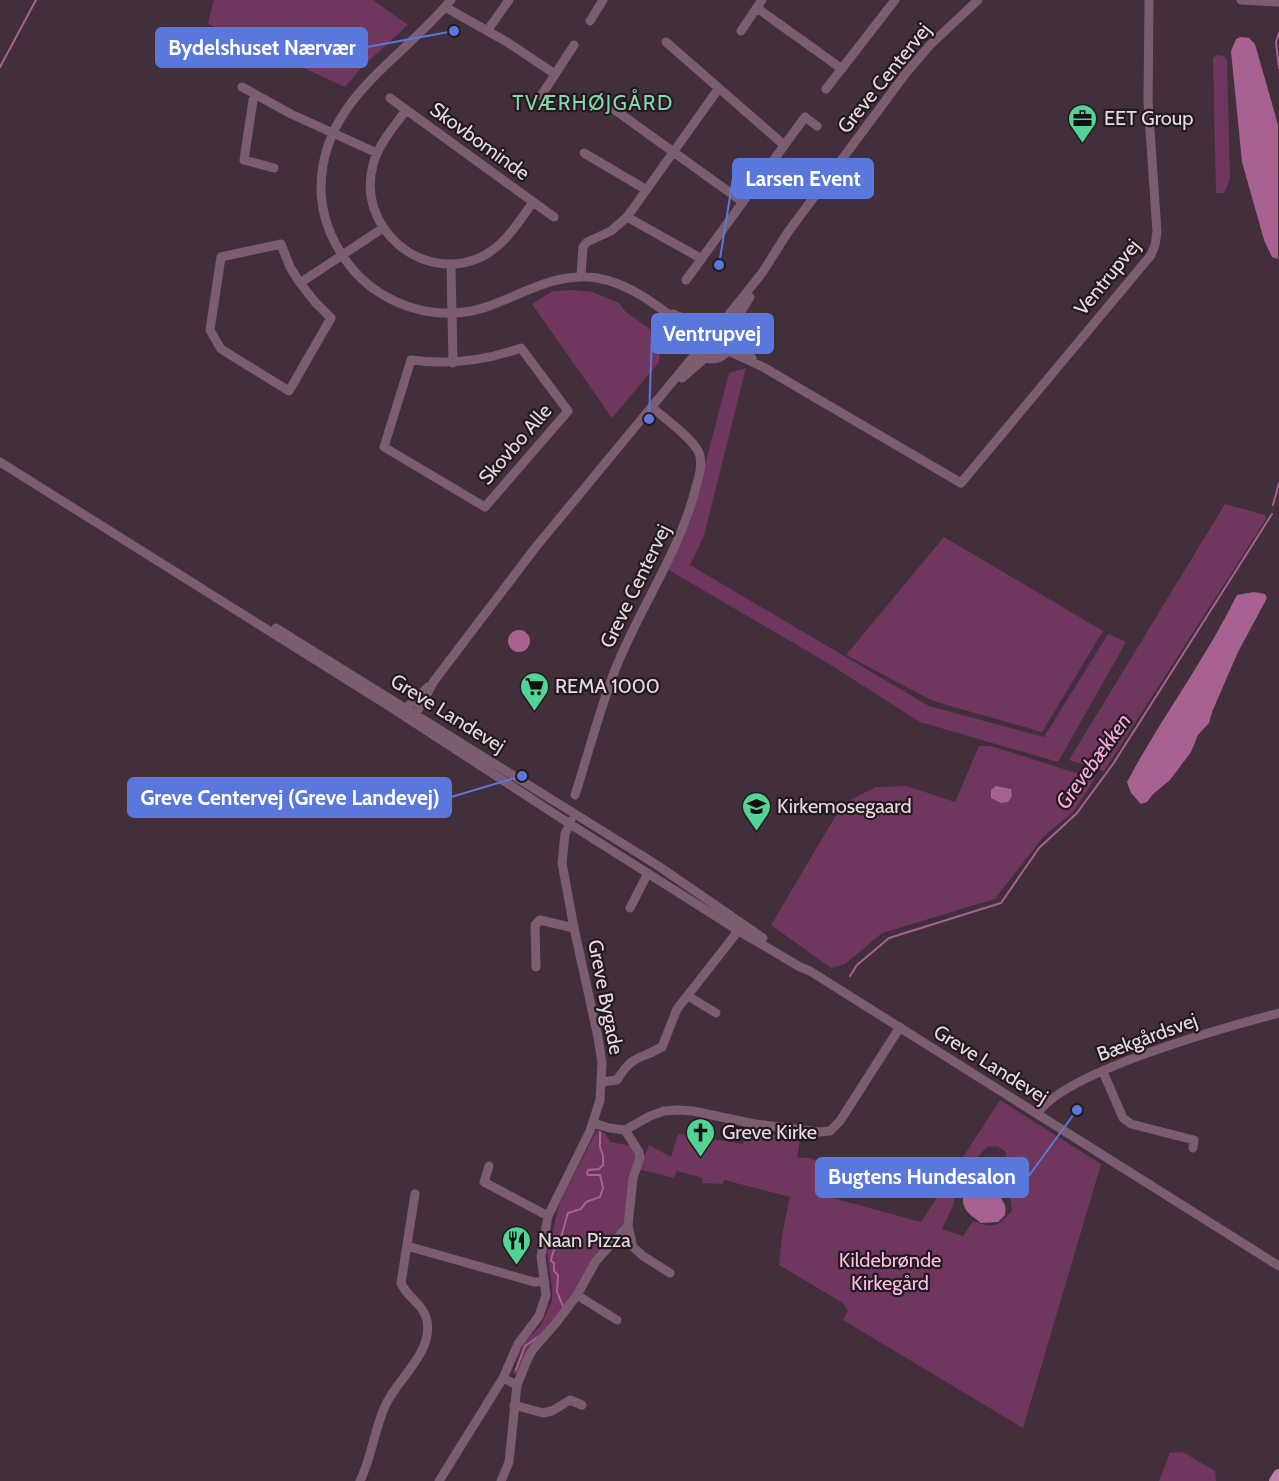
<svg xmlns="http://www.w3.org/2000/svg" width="1279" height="1481" viewBox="0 0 1279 1481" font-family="Cabin,sans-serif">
<rect width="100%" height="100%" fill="#422f3b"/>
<path fill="#6f365e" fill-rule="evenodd" d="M 214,0 L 373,0 L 408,25 L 362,67 L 345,87 L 212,26 L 208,23 Z
M 1217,55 L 1224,56 L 1227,61 L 1230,179 L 1224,193 L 1216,193 L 1213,58 Z
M 575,290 L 592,292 L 619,303 L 626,312 L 657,334 L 660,347 L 659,362 L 612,418 L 532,304 L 553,291 Z
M695 339a17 17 0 1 1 34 0a17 17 0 1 1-34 0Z
M 746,368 L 704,536 L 690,565 L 929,706 L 1044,737 L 1108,634 L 1126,642 L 1058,762 L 920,722 L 826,662 L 667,569 L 690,522 L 729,373 Z
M 1225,504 L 1265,515 L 1266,519 L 1104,771 L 1069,760 Z
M 944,537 L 1103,631 L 1042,732 L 933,701 L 846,655 Z
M 979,746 L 991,746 L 1095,779 L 1073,812 L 1043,837 L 995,899 L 882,933 L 845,964 L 831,968 L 771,925 L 835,817 L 850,800 L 876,787 L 907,786 L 955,802 Z
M 1000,1100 L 1101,1164 L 1023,1428 L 843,1320 L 848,1310 L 843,1303 L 779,1265 L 783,1230 L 790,1197 L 724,1180 L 723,1184 L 702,1183 L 703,1178 L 677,1171 L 674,1178 L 638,1169 L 649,1145 L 671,1157 L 678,1134 L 743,1144 L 745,1129 L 762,1131 L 800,1140 L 797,1158 L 810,1158 L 819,1162 L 828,1163 L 818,1194 L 921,1222 ZM 997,1146 L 1006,1152 L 1005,1161 L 1018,1174 L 1009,1188 L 1012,1211 C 996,1227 995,1229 973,1221 L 963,1236 L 942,1229 L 953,1206 L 959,1176 L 987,1147 Z
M 597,1130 L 605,1133 L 610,1142 L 633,1146 L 637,1152 L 626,1225 L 561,1312 L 518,1375 L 513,1373 L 524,1343 L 541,1325 L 552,1301 L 552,1288 L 547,1252 L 560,1202 Z
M 1183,1452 L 1215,1471 L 1216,1481 L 1159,1481 L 1170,1453 Z"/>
<path fill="#a86292" d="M 1241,37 L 1249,38 L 1255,44 L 1278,125 L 1278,259 L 1272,257 L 1264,240 L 1242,162 L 1231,51 L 1236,39 Z
M 1254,592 L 1265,594 L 1267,598 L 1238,652 L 1212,712 L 1209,723 L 1198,735 L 1191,752 L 1170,780 L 1153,794 L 1147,802 L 1141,804 L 1131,793 L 1127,782 C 1161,718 1205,660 1237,595 Z
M508 641a11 11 0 1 1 22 0a11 11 0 1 1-22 0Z
M 996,786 L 1011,789 L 1012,796 L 1008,802 L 1001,803 L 991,798 L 991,790 Z
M 993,1157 L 997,1157 C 1013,1174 996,1178 999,1193 C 1002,1204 1007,1201 1005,1215 L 998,1222 L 981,1223 C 975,1218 967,1214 964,1206 C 960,1195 968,1175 976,1167 C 981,1163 987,1160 993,1157 Z"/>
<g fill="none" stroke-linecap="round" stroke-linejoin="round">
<path stroke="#a86292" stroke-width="2" d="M 1279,33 L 1276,42 L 1279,68
M 0,67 L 36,0
M 1273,505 L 1279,483
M 850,976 L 857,965 L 889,938 L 1001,903 L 1039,848 L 1077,813 L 1113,764 L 1272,514
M 563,1306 L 557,1292 L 558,1275 L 554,1271 L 554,1263 L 551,1261 C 552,1251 556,1246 561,1237 C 563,1232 566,1219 568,1213 L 581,1209 L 586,1202 L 600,1197 L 603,1188 L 600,1175 L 588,1175 L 587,1173 L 588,1170 L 599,1169 L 603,1165 L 603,1155 L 600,1147 L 600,1132
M 516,1370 L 525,1346 L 541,1335"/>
<path stroke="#7b5c70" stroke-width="9" d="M 451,0 C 401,61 322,99 321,187 C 321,217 333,244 350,266 C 374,297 415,315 454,313 C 507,311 539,270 597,278 C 634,284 665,312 694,334
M 1241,0 L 1279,2
M 445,7 L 507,42 L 555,74
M 757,8 L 842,69
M 590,21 L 603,0
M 487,31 L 509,0
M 741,31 L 762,0
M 666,42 L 784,145
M 242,87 L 291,114 L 377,153
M 826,89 L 895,0
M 254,94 L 244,160 L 274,168
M 541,96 L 574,45
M 390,98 L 554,217
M 406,110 C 394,127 378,144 373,165 C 356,226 420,283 479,258 C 504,247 518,223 533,202
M 615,110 L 743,202
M 584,153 L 645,189
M 627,217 L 702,259
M 451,264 L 453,363
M 581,277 L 583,247 L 587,242 L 611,231 L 627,217 L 719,88
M 686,280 L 805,117 L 817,126
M 300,283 L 315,302 L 331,318 L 289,391 L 221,349 L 210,330 L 221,257 L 281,244 L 290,267 L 300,283 L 383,228
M 673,314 L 699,325
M693 340a19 19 0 1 1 38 0a19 19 0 1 1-38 0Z
M 722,323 L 762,273 L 788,232 L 906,73 L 930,45 L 978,0
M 729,330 L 750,297
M 732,342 L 752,358
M 521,348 L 568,411 L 485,507 L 384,447 L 411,360 C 450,365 484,361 521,348 Z
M 728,351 L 763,367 L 961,483 L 1151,255 L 1155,245 L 1157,232 L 1148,101 L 1149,0
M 682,378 L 705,358
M 0,462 L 392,708 L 570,824 L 739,931 L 800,967 L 810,971 L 1279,1266
M 276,628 L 657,865 L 763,938
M 403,711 L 428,687
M 414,717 L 434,681 L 535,548 L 697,352
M 575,795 C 589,752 600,707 617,665 C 642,604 680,551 696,487 C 699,476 702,467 700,456 C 698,442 664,418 653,408
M 630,908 L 648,873
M 536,967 L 535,925 L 540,920 L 574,928
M 688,996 L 716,1013
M 1103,1072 L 1123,1118 L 1131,1124 L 1194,1140 L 1193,1148
M 602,1082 L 617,1080 C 634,1053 638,1061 662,1047 L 677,1009 L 742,926
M 1037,1114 C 1065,1071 1226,1027 1279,1013
M 593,1123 L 609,1128 L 625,1130 L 650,1116 L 664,1111 L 678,1110 L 693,1111 L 755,1124 L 819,1132 L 830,1131 L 840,1121 L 900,1027
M 625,1130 L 639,1152 L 640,1158 L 633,1178 L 628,1226 L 633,1247 L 643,1256 L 670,1273
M 489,1166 L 484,1182 L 548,1216
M 407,1246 L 534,1282 L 545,1282
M 577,1295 L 617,1320
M 503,1378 L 517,1385 L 528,1358 L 534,1348 L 556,1323 L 577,1295 L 596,1261 L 628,1226
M 514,1405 L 543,1413 L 552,1411 L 570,1400 L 582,1405
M 360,1481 C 372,1457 374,1430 385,1406 C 397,1379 433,1353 427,1321 C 424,1304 407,1298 401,1283 L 415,1194
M 439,1481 L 503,1378 L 518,1344 L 539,1316 L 546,1295 L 541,1256 L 548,1216 L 590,1131 L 600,1100 L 602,1063 L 598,1037 L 574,928 L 562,863 L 565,834 L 571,821
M 501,1481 L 509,1462 L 517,1385"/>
<path stroke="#bd80a9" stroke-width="12" d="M 1275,1481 L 1279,1475"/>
</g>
<defs>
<symbol id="office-pin" viewBox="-11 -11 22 30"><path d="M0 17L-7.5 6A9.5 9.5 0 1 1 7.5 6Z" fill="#53d396" stroke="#231a20"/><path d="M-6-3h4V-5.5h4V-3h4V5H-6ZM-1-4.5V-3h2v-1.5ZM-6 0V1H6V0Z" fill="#111"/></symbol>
<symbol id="supermarket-pin" viewBox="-11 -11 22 30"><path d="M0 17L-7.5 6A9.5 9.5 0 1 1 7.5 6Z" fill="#53d396" stroke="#231a20"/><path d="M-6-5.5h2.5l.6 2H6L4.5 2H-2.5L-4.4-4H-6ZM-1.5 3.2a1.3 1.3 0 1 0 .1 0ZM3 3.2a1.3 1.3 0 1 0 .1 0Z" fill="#111"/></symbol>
<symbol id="school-pin" viewBox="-11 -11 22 30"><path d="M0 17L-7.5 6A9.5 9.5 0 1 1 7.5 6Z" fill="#53d396" stroke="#231a20"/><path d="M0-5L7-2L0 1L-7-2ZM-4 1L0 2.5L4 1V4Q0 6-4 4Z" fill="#111"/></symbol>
<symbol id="church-pin" viewBox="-11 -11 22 30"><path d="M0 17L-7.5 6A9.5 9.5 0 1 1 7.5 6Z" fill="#53d396" stroke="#231a20"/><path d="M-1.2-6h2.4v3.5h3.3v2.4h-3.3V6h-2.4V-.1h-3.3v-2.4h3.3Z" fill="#111"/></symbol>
<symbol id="restaurant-pin" viewBox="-11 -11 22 30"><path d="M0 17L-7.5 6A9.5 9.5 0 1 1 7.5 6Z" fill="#53d396" stroke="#231a20"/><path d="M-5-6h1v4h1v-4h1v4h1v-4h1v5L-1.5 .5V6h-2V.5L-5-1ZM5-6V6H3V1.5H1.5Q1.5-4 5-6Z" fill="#111"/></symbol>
</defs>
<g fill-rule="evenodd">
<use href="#office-pin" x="1066" y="102" width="33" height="45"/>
<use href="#supermarket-pin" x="518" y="670" width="33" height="45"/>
<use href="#school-pin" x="740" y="790" width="33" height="45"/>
<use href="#church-pin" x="684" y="1116" width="33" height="45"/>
<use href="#restaurant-pin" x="500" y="1224" width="33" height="45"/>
</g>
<g text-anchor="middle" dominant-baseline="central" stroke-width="4.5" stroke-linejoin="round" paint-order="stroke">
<g font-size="20" fill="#e7dae2" stroke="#231a20">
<text transform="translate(884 78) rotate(-51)">Greve Centervej</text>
<text transform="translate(480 141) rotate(36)">Skovbominde</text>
<text transform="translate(1107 277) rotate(-51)">Ventrupvej</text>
<text transform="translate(515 444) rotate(-49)">Skovbo Alle</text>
<text transform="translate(635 586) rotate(-64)">Greve Centervej</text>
<text transform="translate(448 713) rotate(32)">Greve Landevej</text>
<text transform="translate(606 997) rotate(79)">Greve Bygade</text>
<text transform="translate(1147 1037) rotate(-20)">Bækgårdsvej</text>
<text transform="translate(991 1064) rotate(32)">Greve Landevej</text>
</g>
<g font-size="20" fill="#e7dae2" stroke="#231a20" text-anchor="start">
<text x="1104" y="118">EET Group</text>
<text x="555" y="686">REMA 1000</text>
<text x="777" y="806">Kirkemosegaard</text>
<text x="722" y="1132">Greve Kirke</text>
<text x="538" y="1240">Naan Pizza</text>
</g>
<g font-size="20" fill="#fabfe5" stroke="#231a20">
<text x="890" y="1260">Kildebrønde<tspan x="890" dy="23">Kirkegård</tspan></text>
</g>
<g font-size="21" letter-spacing="1.5" fill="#88d7ac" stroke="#231a20">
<text x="593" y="102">TVÆRHØJGÅRD</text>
</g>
<g font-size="21" font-style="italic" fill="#faade0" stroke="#231a20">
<text transform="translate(1093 761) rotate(-54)">Grevebækken</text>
</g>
</g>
<path fill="none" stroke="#5a78db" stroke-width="2" d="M454 31L367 47M719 265L733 178M649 419L652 333M522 776L451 797M1077 1110L1028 1177"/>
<g fill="#5a78db" stroke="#231a20" stroke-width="2">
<circle cx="454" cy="31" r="6"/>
<circle cx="719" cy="265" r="6"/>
<circle cx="649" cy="419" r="6"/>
<circle cx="522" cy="776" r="6"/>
<circle cx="1077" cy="1110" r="6"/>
</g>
<g fill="#5a78db" stroke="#5a78db" stroke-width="2">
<rect x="156" y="28" width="211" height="39" rx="6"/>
<rect x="733" y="159" width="140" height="39" rx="6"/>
<rect x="652" y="314" width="121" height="39" rx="6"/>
<rect x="128" y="778" width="323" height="39" rx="6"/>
<rect x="816" y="1158" width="212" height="39" rx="6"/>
</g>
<g font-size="21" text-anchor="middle" font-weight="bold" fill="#fff">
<text x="262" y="55">Bydelshuset Nærvær</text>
<text x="803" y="186">Larsen Event</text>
<text x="712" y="341">Ventrupvej</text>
<text x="290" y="805">Greve Centervej (Greve Landevej)</text>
<text x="922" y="1184">Bugtens Hundesalon</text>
</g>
</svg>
